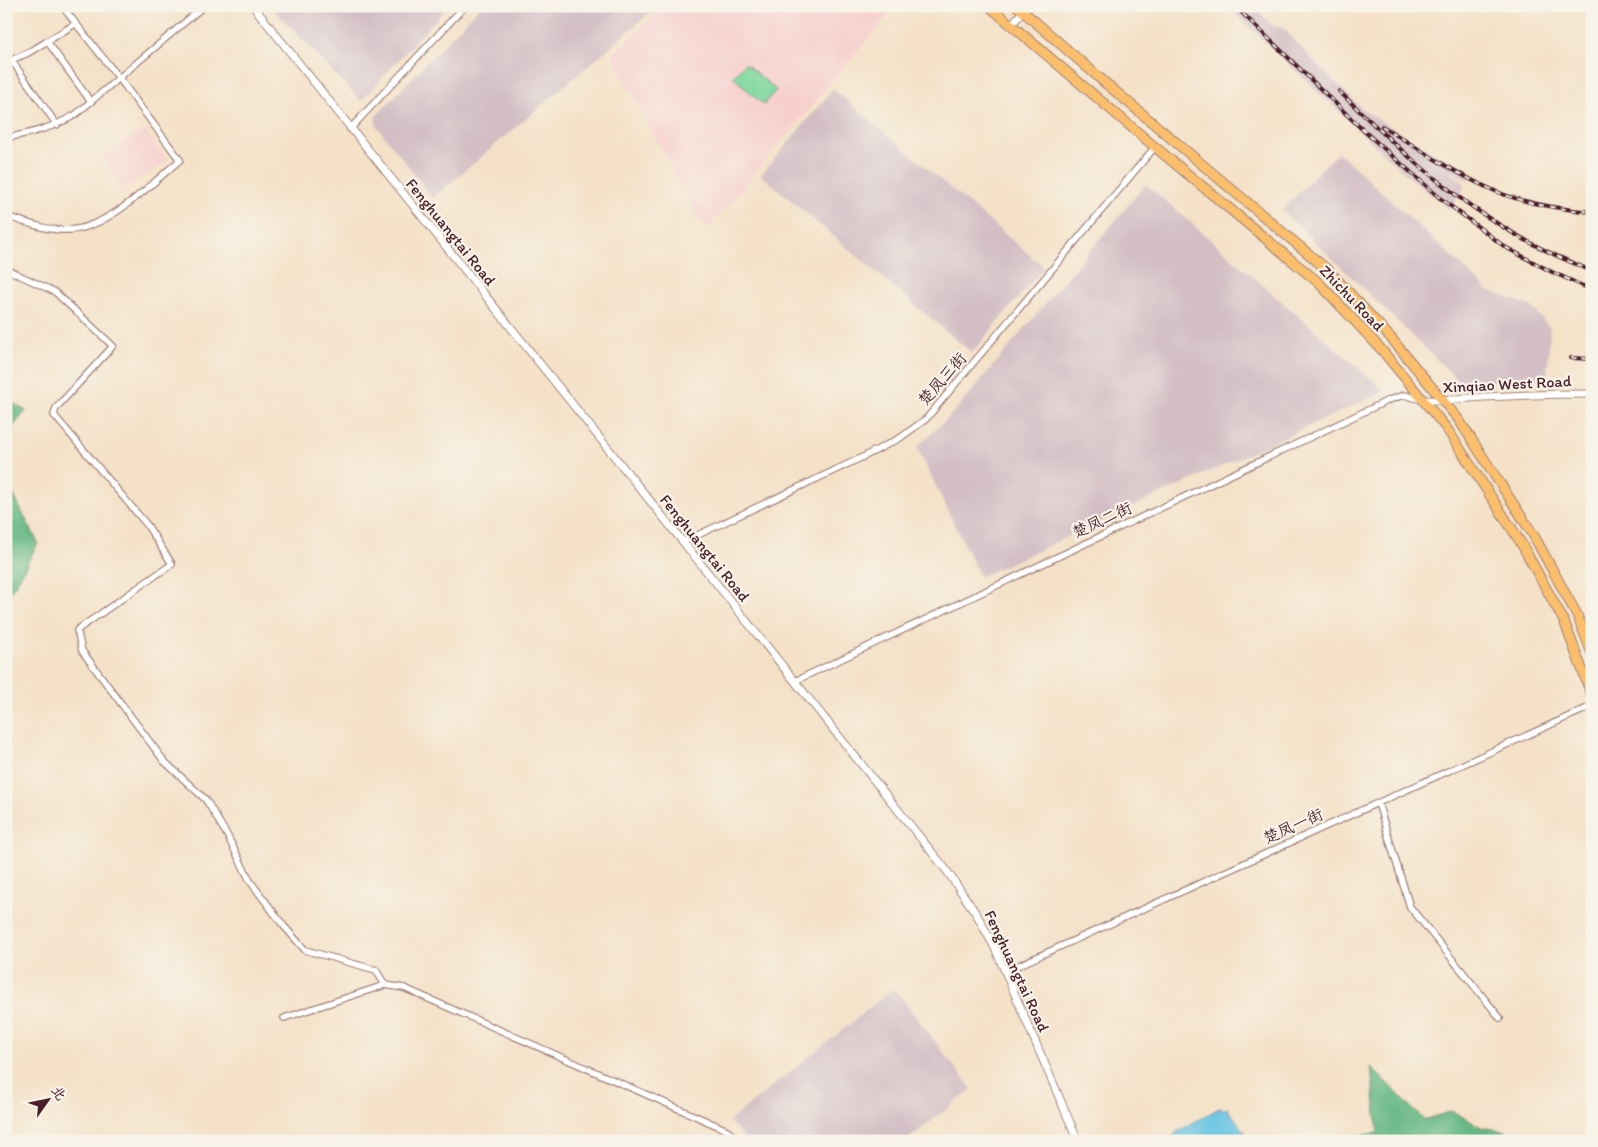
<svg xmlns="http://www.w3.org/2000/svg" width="1598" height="1147" viewBox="0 0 1598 1147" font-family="Itim,'LXGW WenKai TC',sans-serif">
<rect width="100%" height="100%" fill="#f7f3e8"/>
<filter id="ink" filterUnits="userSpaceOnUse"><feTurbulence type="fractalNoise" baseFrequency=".02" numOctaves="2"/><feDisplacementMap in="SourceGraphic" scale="10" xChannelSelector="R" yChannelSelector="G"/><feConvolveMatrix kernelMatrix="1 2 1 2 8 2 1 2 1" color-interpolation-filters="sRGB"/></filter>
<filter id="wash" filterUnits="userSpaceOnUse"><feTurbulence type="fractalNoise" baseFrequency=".0096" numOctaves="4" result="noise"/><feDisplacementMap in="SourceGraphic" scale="20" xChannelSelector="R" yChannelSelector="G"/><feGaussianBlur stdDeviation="1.12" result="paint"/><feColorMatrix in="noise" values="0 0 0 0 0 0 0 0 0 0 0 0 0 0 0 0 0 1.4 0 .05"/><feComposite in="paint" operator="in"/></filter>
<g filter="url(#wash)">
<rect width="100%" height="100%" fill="#f4e1c7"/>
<path fill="#f7d0ce" d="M 665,6 L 896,6 L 709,227 L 700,221 L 612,55 Z
M 144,130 L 168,161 L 123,189 L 102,156 Z"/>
<path fill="#d2bec4" d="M 270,6 L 448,6 L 361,101 Z
M 481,6 L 658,6 L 433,198 L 378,128 L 375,117 Z
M 1227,6 L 1253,6 L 1273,26 L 1283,28 L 1317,65 L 1365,111 L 1418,144 L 1470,174 L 1468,180 L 1449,170 L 1466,185 L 1449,209 L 1405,174 Z
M 833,89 L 1044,267 L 972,353 L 761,175 Z
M 1338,152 L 1489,291 L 1531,306 L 1550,328 L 1547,378 L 1462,384 L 1282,210 Z
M 1146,184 L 1385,391 L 980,577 L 917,447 L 956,410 Z
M 892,990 L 895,990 L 972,1089 L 906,1141 L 747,1141 L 731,1123 L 728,1122 Z"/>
<path fill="#7dd79d" stroke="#647b64" d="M 745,63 L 776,90 L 764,105 L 733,77 Z"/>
<path fill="#66b884" stroke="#586c58" d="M 6,399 L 26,411 L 6,435 Z
M 6,480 L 38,543 L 18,581 L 6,597 Z
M 1371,1067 L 1424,1120 L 1452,1111 L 1481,1127 L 1505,1131 L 1515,1141 L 1329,1141 L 1334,1138 L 1378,1133 Z"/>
<path fill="#64c2e2" stroke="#577086" d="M 1221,1107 L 1224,1110 L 1227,1108 L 1245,1132 L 1243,1141 L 1168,1141 L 1177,1132 Z"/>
</g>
<g filter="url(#ink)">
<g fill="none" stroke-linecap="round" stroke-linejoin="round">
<defs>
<path id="minor" d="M 47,41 L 91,102
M 12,61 L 57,125
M 6,62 L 28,53 L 75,24
M 350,129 L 465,6
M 6,138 C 32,133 52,128 75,115 L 204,6
M 6,216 C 27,223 48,231 70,230 C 110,227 151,184 180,160 L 119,78 L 62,6
M 6,269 L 55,292 L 113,346 L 56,408 L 54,415 L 147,525 L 172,564 L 77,630 L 82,651 L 164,761 L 206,800 L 227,835 L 250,881 L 283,925 L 305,950 L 376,970 L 385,985
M 683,542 L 865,456 L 900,438 L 926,419 L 1155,147
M 795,681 L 1389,400 L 1404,395 L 1423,400
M 1378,803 L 1410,907 L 1500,1018
M 1006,971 L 1592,706
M 284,1018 L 385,985 L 404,988 L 727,1130 L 738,1141"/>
<path id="tertiary" d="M 253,6 L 947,871 L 977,915 L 995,948 L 1078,1141
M 1011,25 L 1028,6
M 1423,400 C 1444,401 1463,398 1484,397 C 1520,395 1556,394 1592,394"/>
<path id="primary" d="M 989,6 L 1155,147 L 1319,283 L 1380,348 L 1447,429 L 1521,543 L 1564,621 L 1592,696
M 1017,6 L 1103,81 L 1330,272 L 1391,338 L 1459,420 L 1534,536 L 1577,615 L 1592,653"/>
</defs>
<use href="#minor" stroke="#9f8079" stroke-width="8"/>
<use href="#tertiary" stroke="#9f8079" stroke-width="9"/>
<use href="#primary" stroke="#9f8079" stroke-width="11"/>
<use href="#minor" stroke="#fff" stroke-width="5.5"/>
<use href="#tertiary" stroke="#fff" stroke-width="7"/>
<use href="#primary" stroke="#fabe6d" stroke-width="9"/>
<defs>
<path id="rail" d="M 1235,6 L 1364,131 L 1440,198 L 1505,247 L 1552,272 L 1592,290
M 1339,91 C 1388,139 1441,189 1500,225 C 1529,244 1560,258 1592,271
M 1382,126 C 1418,148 1455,174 1495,191 C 1525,204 1559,209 1592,212
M 1571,358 L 1592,359"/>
</defs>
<use href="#rail" stroke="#4a1f2b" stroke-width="4"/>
<use href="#rail" stroke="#f7f3e8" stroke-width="2" stroke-dasharray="5.5" stroke-linecap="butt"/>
</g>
</g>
<g text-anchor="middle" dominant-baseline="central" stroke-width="4.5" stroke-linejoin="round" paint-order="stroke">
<g font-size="16" fill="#4a1f2b" stroke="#f7f3e8">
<text transform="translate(451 232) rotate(51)">Fenghuangtai Road</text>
<text transform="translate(1352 298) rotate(46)">Zhichu Road</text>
<text transform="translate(942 379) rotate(-49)">楚凤三街</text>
<text transform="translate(1507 384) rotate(-3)">Xinqiao West Road</text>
<text transform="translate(1102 520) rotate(-25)">楚凤二街</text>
<text transform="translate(705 548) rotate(51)">Fenghuangtai Road</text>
<text transform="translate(1293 826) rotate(-24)">楚凤一街</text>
<text transform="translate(1017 971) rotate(65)">Fenghuangtai Road</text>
</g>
</g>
<rect width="1598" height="1147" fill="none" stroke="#f7f3e8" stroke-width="25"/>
<g transform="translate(48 1100) rotate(57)" stroke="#f7f3e8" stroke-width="4" paint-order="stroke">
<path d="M0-4L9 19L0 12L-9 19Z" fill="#4a1f2b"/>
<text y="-8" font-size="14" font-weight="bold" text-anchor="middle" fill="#4a1f2b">北</text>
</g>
</svg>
